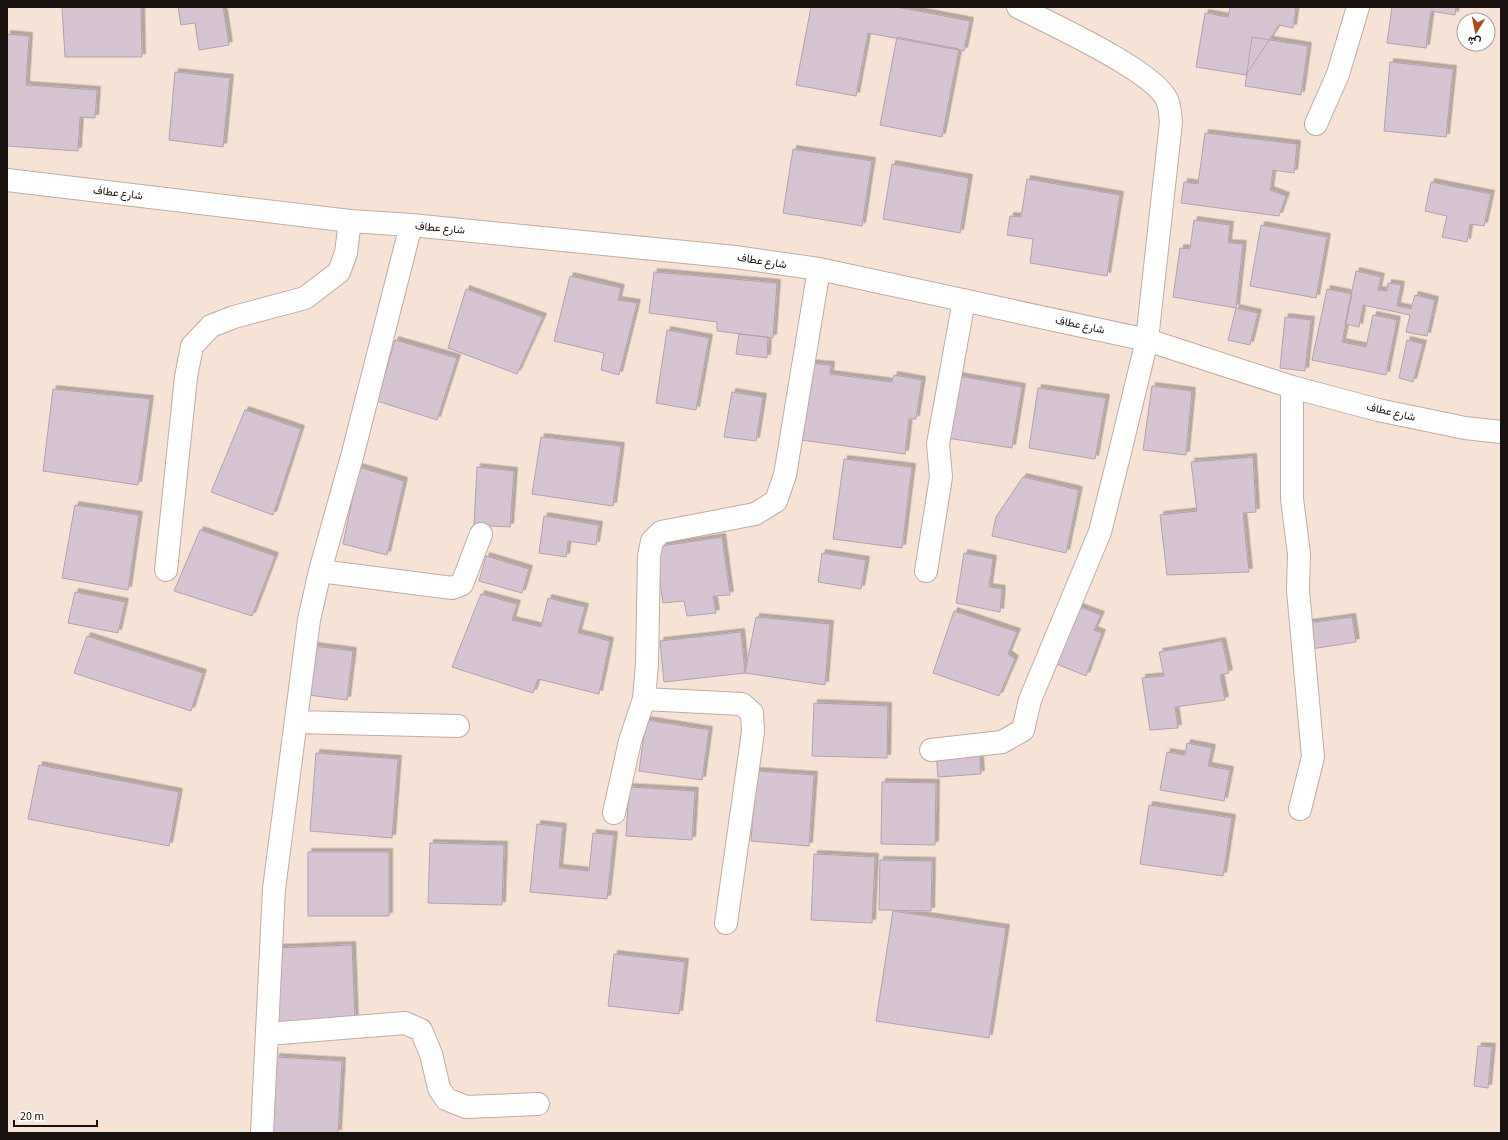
<svg xmlns="http://www.w3.org/2000/svg" width="1508" height="1140" viewBox="0 0 1508 1140" font-family="'Source Sans 3',Vazirmatn,sans-serif">
<defs>
<filter id="shadow"><feDropShadow dx="3.5" dy="-3.5" stdDeviation="0" flood-color="#0004"/></filter>
</defs>
<rect width="100%" height="100%" fill="#f7e3d6"/>
<path fill="#d6c4d2" stroke="#b2a1af" filter="url(#shadow)" d="M 62,7 L 141,7 L 142,57 L 65,57 Z
M 178,7 L 223,7 L 229,45 L 199,50 L 195,23 L 181,25 Z
M 811,7 L 897,7 L 970,21 L 964,51 L 868,33 L 856,96 L 796,85 Z
M 1230,7 L 1296,7 L 1293,28 L 1279,25 L 1246,75 L 1196,67 L 1205,13 L 1228,17 Z
M 1392,7 L 1456,7 L 1455,15 L 1431,11 L 1426,48 L 1387,43 Z
M 7,34 L 29,36 L 26,85 L 97,90 L 95,118 L 80,117 L 78,151 L 7,146 Z
M 897,37 L 959,49 L 942,137 L 880,125 Z
M 1252,37 L 1308,46 L 1301,95 L 1245,86 Z
M 1390,62 L 1453,69 L 1446,137 L 1384,131 Z
M 175,72 L 230,78 L 223,147 L 169,140 Z
M 1205,133 L 1297,144 L 1294,173 L 1273,170 L 1270,190 L 1286,196 L 1279,216 L 1181,203 L 1184,182 L 1198,184 Z
M 793,149 L 872,161 L 862,226 L 783,213 Z
M 892,164 L 969,178 L 960,233 L 883,219 Z
M 1027,179 L 1120,195 L 1107,276 L 1030,263 L 1033,239 L 1007,235 L 1010,216 L 1021,217 Z
M 1431,182 L 1491,194 L 1484,226 L 1470,224 L 1467,242 L 1442,237 L 1447,216 L 1425,211 Z
M 1194,220 L 1230,225 L 1228,243 L 1243,244 L 1236,308 L 1173,297 L 1180,248 L 1190,249 Z
M 1261,225 L 1327,237 L 1316,298 L 1250,286 Z
M 1356,271 L 1381,277 L 1378,290 L 1387,291 L 1388,283 L 1401,285 L 1397,306 L 1411,309 L 1415,295 L 1435,300 L 1427,336 L 1406,332 L 1410,315 L 1363,305 L 1359,327 L 1345,324 Z
M 654,272 L 777,283 L 773,338 L 717,331 L 717,322 L 649,313 Z
M 570,276 L 621,288 L 618,300 L 637,303 L 619,375 L 601,370 L 604,353 L 554,341 Z
M 466,289 L 543,317 L 517,374 L 448,348 Z
M 1327,289 L 1352,294 L 1342,342 L 1366,347 L 1373,315 L 1397,320 L 1386,375 L 1312,360 Z
M 1236,308 L 1258,313 L 1250,345 L 1228,340 Z
M 1285,317 L 1311,320 L 1305,371 L 1280,368 Z
M 667,330 L 709,338 L 696,410 L 656,403 Z
M 739,334 L 768,337 L 767,358 L 736,354 Z
M 395,340 L 457,358 L 437,420 L 377,401 Z
M 1407,340 L 1423,344 L 1413,382 L 1399,378 Z
M 807,363 L 831,365 L 830,374 L 892,382 L 894,375 L 922,380 L 916,419 L 909,419 L 905,454 L 801,440 Z
M 958,376 L 1022,387 L 1012,448 L 947,438 Z
M 1152,386 L 1192,391 L 1186,455 L 1143,450 Z
M 1038,388 L 1106,398 L 1095,459 L 1029,448 Z
M 53,389 L 150,399 L 138,485 L 43,471 Z
M 732,392 L 763,397 L 756,441 L 724,437 Z
M 245,410 L 301,429 L 273,515 L 211,492 Z
M 541,437 L 621,446 L 613,506 L 532,494 Z
M 1253,457 L 1256,512 L 1243,513 L 1249,572 L 1167,575 L 1160,515 L 1197,511 L 1191,462 Z
M 844,459 L 912,467 L 902,548 L 833,539 Z
M 359,467 L 404,481 L 387,555 L 343,544 Z
M 477,467 L 514,471 L 510,527 L 474,525 Z
M 1023,477 L 1079,490 L 1066,553 L 992,536 L 996,517 Z
M 75,505 L 139,515 L 128,590 L 62,578 Z
M 544,516 L 599,525 L 596,545 L 568,541 L 566,557 L 539,553 Z
M 200,530 L 275,556 L 252,616 L 174,591 Z
M 722,537 L 730,595 L 713,596 L 716,613 L 687,616 L 684,601 L 663,603 L 655,547 Z
M 822,553 L 866,560 L 861,589 L 818,582 Z
M 964,553 L 993,559 L 989,587 L 1002,589 L 1000,612 L 956,603 Z
M 486,556 L 529,569 L 522,593 L 479,581 Z
M 75,592 L 125,602 L 118,633 L 68,623 Z
M 481,594 L 517,604 L 512,620 L 541,627 L 548,598 L 585,607 L 578,633 L 610,641 L 599,694 L 538,679 L 533,693 L 452,667 Z
M 1066,602 L 1101,615 L 1094,630 L 1102,633 L 1086,676 L 1042,658 Z
M 954,611 L 1017,632 L 1008,654 L 1015,659 L 999,696 L 933,673 Z
M 756,617 L 830,624 L 825,685 L 745,673 Z
M 1352,617 L 1356,642 L 1311,649 L 1308,623 Z
M 741,632 L 745,673 L 664,682 L 660,641 Z
M 87,636 L 203,673 L 191,711 L 74,673 Z
M 1222,641 L 1229,673 L 1220,675 L 1225,700 L 1175,707 L 1178,728 L 1150,730 L 1142,678 L 1164,676 L 1159,652 Z
M 314,646 L 353,651 L 347,700 L 308,695 Z
M 814,703 L 888,706 L 887,758 L 812,756 Z
M 646,720 L 709,730 L 702,780 L 639,771 Z
M 1187,743 L 1212,748 L 1208,766 L 1230,770 L 1224,801 L 1160,790 L 1167,752 L 1185,755 Z
M 979,748 L 981,774 L 938,777 L 936,752 Z
M 316,753 L 398,759 L 392,838 L 310,831 Z
M 39,765 L 179,792 L 169,846 L 28,819 Z
M 756,771 L 814,775 L 809,846 L 751,841 Z
M 882,782 L 936,783 L 935,845 L 881,844 Z
M 629,787 L 695,791 L 692,840 L 626,836 Z
M 1149,805 L 1232,818 L 1223,876 L 1140,864 Z
M 537,824 L 563,827 L 559,868 L 589,871 L 593,833 L 614,835 L 607,899 L 530,892 Z
M 430,843 L 504,845 L 502,905 L 428,903 Z
M 308,852 L 389,852 L 389,916 L 308,916 Z
M 814,854 L 875,857 L 872,923 L 811,920 Z
M 880,860 L 932,861 L 931,911 L 879,910 Z
M 893,911 L 1006,928 L 989,1038 L 876,1021 Z
M 352,945 L 355,1021 L 277,1024 L 275,948 Z
M 614,954 L 685,962 L 679,1014 L 608,1006 Z
M 1478,1046 L 1492,1047 L 1488,1088 L 1474,1086 Z
M 276,1057 L 342,1061 L 338,1133 L 272,1133 Z"/>
<g fill="none" stroke-linecap="round" stroke-linejoin="round">
<defs>
<path id="minor" d="M 1316,124 L 1338,74 L 1358,7
M 7,180 L 350,221 L 411,225 L 735,257 L 819,269 L 1147,340 L 1292,387 L 1378,410 L 1465,428 L 1501,432
M 1292,387 L 1292,499 L 1299,554 L 1298,590 L 1313,757 L 1300,809
M 166,570 L 186,377 L 192,346 L 211,326 L 234,317 L 305,298 L 339,272 L 346,253 L 350,221
M 320,571 L 452,588 L 462,584 L 481,534
M 926,571 L 941,477 L 938,444 L 964,300
M 644,699 L 742,704 L 752,713 L 753,732 L 726,923
M 296,722 L 458,726
M 931,750 L 1002,742 L 1023,730 L 1030,700 L 1100,532 L 1120,452 L 1147,340 L 1171,122 C 1170,115 1170,106 1167,100 C 1155,71 1049,23 1018,7
M 614,813 L 630,741 L 644,699 L 647,664 L 649,556 L 652,541 L 661,532 L 755,514 L 776,501 L 785,475 L 819,269
M 267,1034 L 405,1023 L 421,1030 L 431,1054 L 439,1088 L 446,1099 L 466,1107 L 538,1104
M 262,1133 L 274,889 L 309,620 L 320,571 L 353,453 L 411,225"/>
</defs>
<use href="#minor" stroke="#bfab9f" stroke-width="24"/>
<use href="#minor" stroke="#fff" stroke-width="22"/>
</g>
<g text-anchor="middle" dominant-baseline="central" stroke-width="3" stroke-linejoin="round" paint-order="stroke">
<g font-size="11" fill="#18110d" stroke="#fff">
<text transform="translate(118 193) rotate(7)">شارع عطاف</text>
<text transform="translate(440 228) rotate(5)">شارع عطاف</text>
<text transform="translate(762 261) rotate(9)">شارع عطاف</text>
<text transform="translate(1080 325) rotate(12)">شارع عطاف</text>
<text transform="translate(1391 412) rotate(13)">شارع عطاف</text>
</g>
</g>
<rect width="1508" height="1140" fill="none" stroke="#18110d" stroke-width="16"/>
<g transform="translate(1476 32) rotate(190)"><circle r="19" fill="#ffffff" stroke="#a3a09e"/>
<path d="M0-3L7 15L0 10L-7 15Z" fill="#ae491c"/>
<text y="-6" font-size="11" font-weight="bold" text-anchor="middle" fill="#18110d">ش</text>
</g>
<path d="M14 1120v6h83v-6" fill="none" stroke="#18110d" stroke-width="2"/>
<text x="20" y="1120" font-size="12" fill="#18110d" stroke="#ffffff" stroke-width="3" paint-order="stroke">20 m</text>
</svg>
